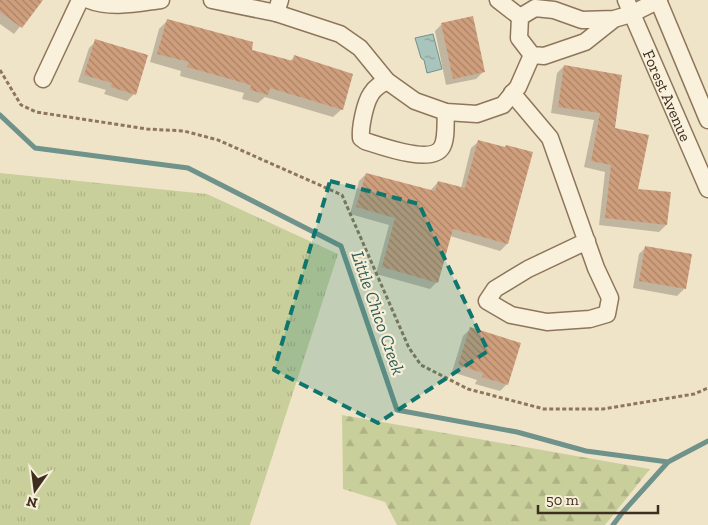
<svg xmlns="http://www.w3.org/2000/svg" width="708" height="525" viewBox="0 0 708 525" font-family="'Zilla Slab',serif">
<defs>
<pattern id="grass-tufts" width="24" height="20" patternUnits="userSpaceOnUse" patternTransform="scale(1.25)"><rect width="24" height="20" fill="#c9cf9b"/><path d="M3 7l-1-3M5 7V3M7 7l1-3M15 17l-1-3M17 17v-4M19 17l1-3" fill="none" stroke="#aeb285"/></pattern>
<pattern id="forest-firs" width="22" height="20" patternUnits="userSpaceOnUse" patternTransform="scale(1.25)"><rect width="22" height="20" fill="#c9cf9b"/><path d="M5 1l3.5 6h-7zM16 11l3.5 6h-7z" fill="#aeb285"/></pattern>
<pattern id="water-ripples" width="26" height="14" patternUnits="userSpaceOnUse" patternTransform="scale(1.25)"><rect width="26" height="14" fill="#a9c4bc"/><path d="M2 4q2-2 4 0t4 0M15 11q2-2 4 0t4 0" fill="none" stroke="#8ba098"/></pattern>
<pattern id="building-back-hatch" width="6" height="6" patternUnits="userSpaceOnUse" patternTransform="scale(1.25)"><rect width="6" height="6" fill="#cf9f7d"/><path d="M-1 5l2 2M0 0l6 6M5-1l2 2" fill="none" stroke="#a98266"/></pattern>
</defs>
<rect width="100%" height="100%" fill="#f0e4c8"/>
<path fill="url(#grass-tufts)" d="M 0,173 L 207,194 L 338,254 L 250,525 L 0,525 Z"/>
<path fill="url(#forest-firs)" d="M 342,415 L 650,469 L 605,525 L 397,525 L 385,502 L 343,489 Z"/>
<path fill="url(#water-ripples)" stroke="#6f938a" d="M 433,34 L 442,69 L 427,73 L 424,60 L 421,58 L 415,38 Z"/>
<path fill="#0003" d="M 0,0 L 41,0 L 14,34 L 0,24 Z
M 167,21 L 250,51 L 290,61 L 295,56 L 342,109 L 333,117 L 265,97 L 258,103 L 242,99 L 244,93 L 180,76 L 181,71 L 150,62 L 159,29 Z
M 442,24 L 483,72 L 476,79 L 446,85 L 435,31 Z
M 96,41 L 134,94 L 127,101 L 104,94 L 106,90 L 78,82 L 89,48 Z
M 564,66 L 613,129 L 636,190 L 666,225 L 659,232 L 599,225 L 605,172 L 584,167 L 594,120 L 551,113 L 557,73 Z
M 479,141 L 507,244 L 500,251 L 450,236 L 437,282 L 430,289 L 376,274 L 389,225 L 350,214 L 359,181 L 366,174 L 430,191 L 438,182 L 461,188 L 471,148 Z
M 646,247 L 684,289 L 677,296 L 633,288 L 639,254 Z
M 470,329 L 507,384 L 500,391 L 475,384 L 477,380 L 452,372 L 463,336 Z"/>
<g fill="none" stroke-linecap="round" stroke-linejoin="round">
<path stroke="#6f938a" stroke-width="5" d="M 0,115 L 35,148 L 188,168 L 341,246 L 397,410 L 517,432 L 586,451 L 668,462 L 708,441
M 613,525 L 622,513 L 668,462"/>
</g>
<path fill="url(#building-back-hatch)" d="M 0,0 L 43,0 L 22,28 L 0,12 Z
M 473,16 L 485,72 L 453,79 L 441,23 Z
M 167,19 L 253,42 L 252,50 L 293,61 L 294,55 L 353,74 L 343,110 L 270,88 L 268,95 L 250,90 L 251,85 L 187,67 L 189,62 L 157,54 Z
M 95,39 L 148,55 L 136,95 L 111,87 L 112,83 L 84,75 Z
M 564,65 L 622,75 L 615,128 L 649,135 L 638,189 L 671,192 L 667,225 L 605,218 L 611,165 L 591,161 L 600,113 L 558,107 Z
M 478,140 L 505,147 L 506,145 L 533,152 L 508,244 L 453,229 L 438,283 L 382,267 L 395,218 L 356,207 L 366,173 L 435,191 L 438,181 L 465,188 Z
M 645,246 L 692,254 L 686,289 L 639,281 Z
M 470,327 L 521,343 L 508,385 L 482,377 L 483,373 L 458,365 Z"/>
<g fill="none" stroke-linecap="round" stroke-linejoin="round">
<defs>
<g id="minor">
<path d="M 89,0 C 111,9 138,3 161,0"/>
<path d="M 212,0 L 276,13 L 280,0"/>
<path d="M 498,0 L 520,17"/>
<path id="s1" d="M 626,0 L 708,189"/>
<path d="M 658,0 L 708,120"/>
<path d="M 276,13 L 340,34 L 360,48 L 387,81 L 415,101 L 446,112 L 477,114 L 503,105 L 518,87 L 532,55"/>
<path d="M 614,19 L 585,42 L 544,56 L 532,55 L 519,38 L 520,17 L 535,8 L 554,10 L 582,20 L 614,19 L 631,14 L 659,0"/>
<path d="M 43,79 L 80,0"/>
<path d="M 387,81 C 381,84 375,87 371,94 C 365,103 360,127 361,138 L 365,141 C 381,146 432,165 442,147 C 447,138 445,122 446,112"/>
<path d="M 512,93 L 550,138 L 596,268 L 610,298 L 607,314 L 590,319 L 547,322 L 511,315 L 487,301 L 495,289 L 528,269 L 587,241"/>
</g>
</defs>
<use href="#minor" stroke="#8d765c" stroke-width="19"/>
<path stroke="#8d765c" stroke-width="3" stroke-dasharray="4 2.5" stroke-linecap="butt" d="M 0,70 L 21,105 L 36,112 L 147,129 L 184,131 L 218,140 L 342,195 L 409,348 L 421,365 L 468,389 L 544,409 L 603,409 L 694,394 L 708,388"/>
<use href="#minor" stroke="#faf1dc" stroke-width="16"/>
</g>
<path fill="#0f766e" fill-opacity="0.2" stroke="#0f766e" stroke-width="4" stroke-dasharray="10 6" stroke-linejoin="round" d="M 330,181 L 419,204 L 488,351 L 378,423 L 274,370 Z"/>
<g text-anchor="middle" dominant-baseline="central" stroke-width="4.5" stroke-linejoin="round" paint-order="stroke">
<g font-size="16" fill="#3d2e20" stroke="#f7eed8">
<text stroke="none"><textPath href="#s1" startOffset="104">Forest Avenue</textPath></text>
</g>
<g font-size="18" font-style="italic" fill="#2f5d5a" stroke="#f7eed8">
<text transform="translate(378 313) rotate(71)">Little Chico Creek</text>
</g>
</g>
<g transform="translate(35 490) rotate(194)" stroke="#f7eed8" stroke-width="4" paint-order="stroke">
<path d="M0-4L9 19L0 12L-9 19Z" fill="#3d2e20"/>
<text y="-8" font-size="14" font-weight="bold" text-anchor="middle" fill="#3d2e20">N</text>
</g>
<path d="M538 505v8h120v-8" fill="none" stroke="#3d2e20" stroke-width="2.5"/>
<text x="546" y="505" font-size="15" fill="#3d2e20" stroke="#f7eed8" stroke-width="4" paint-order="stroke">50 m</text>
</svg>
